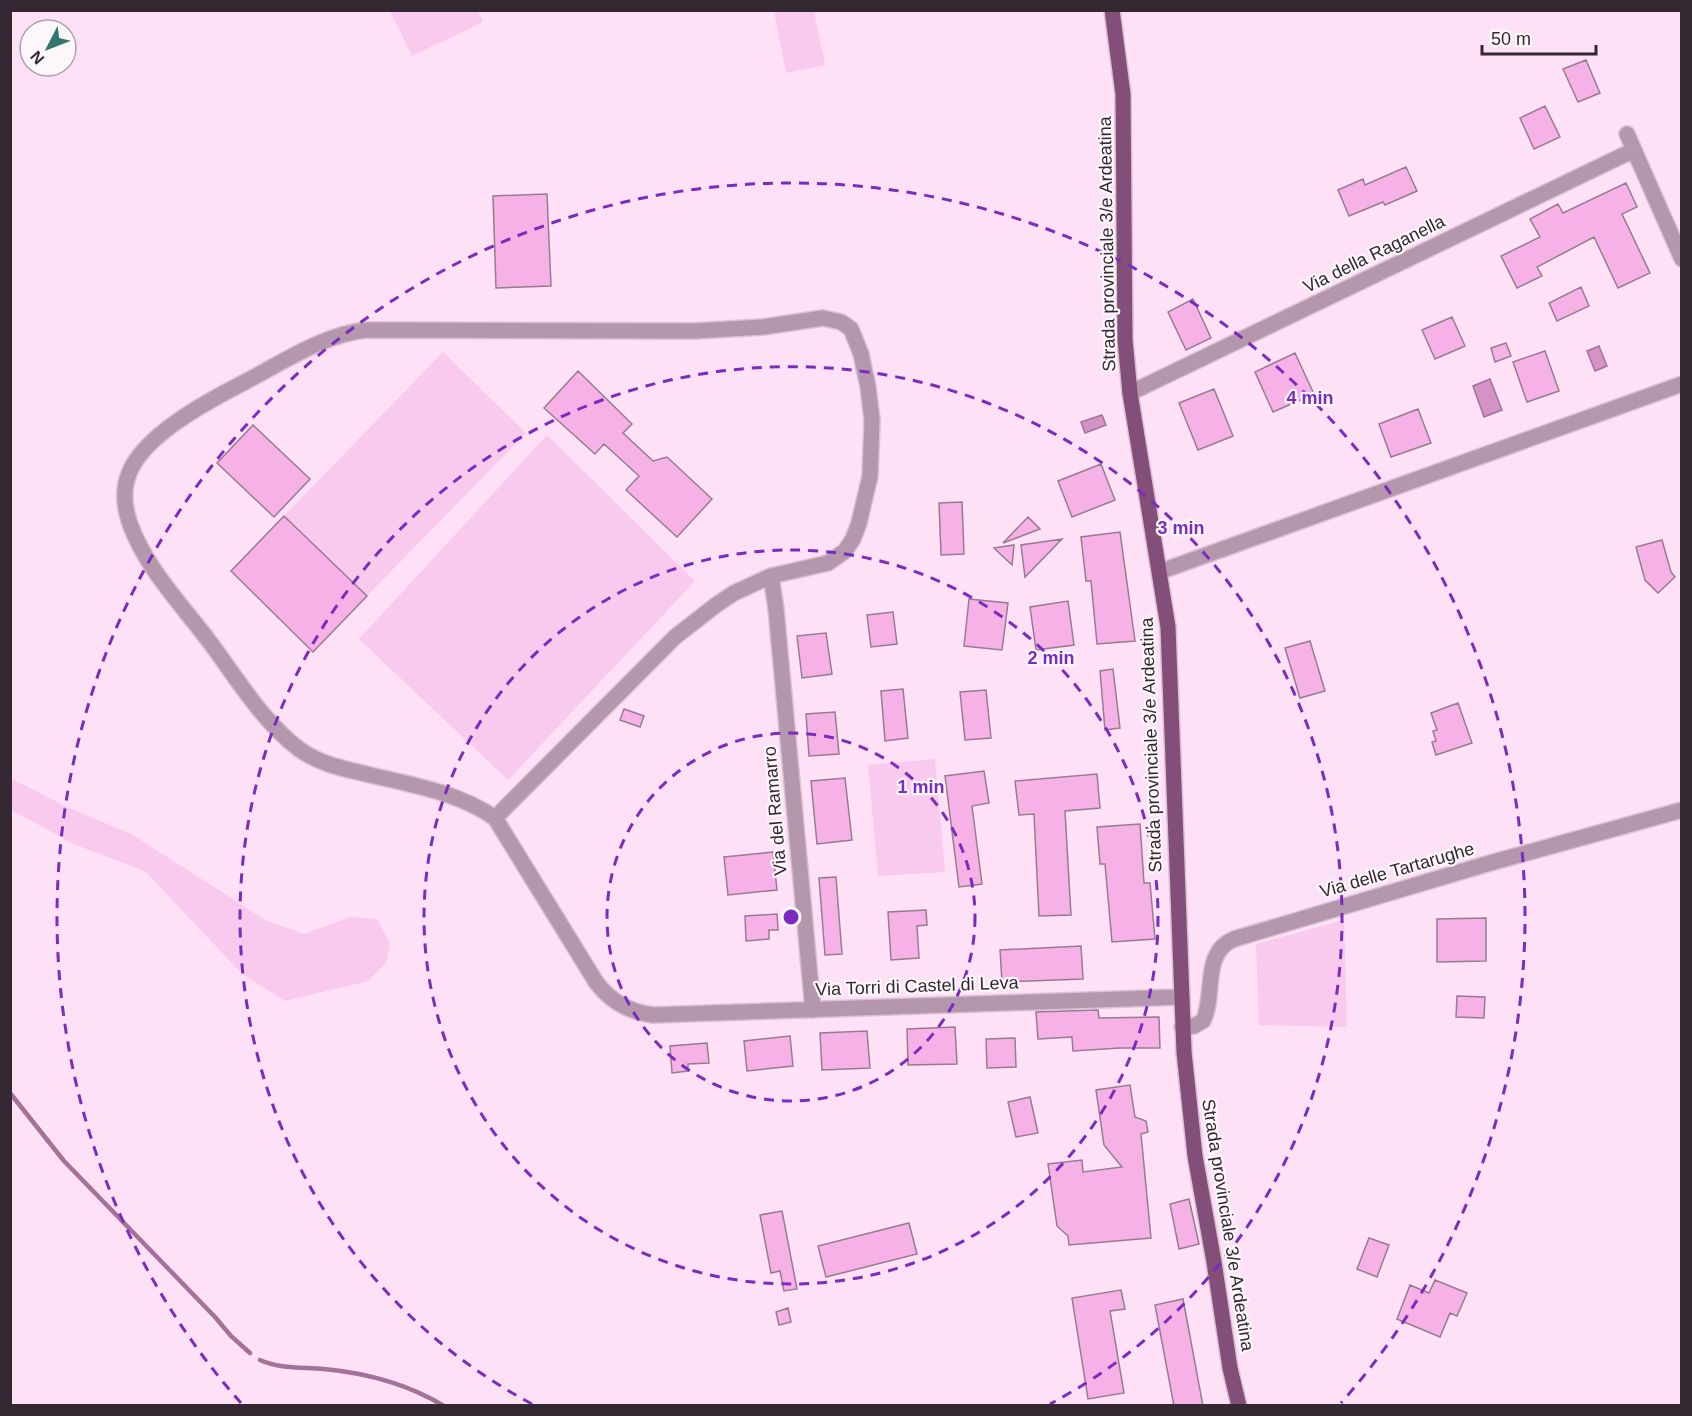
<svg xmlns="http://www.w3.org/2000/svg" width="1692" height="1416" viewBox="0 0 1692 1416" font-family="Arial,sans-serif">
<rect width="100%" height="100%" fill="#ffe1f7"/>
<path fill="#f9c9ee" d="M 390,11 L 478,11 L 483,22 L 412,56 Z
M 774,11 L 814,11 L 825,65 L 786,73 Z
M 443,352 L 526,433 L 367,596 L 284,516 Z
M 547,435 L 695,581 L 508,780 L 359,639 Z
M 935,759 L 945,872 L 878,876 L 868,765 Z
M 10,778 L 65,806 L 133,835 L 267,921 L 304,934 L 351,917 L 377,919 L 390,943 L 386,963 L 368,981 L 285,1001 L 242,974 L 145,871 L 76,845 L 11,810 Z
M 1344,920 L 1347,1027 L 1259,1025 L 1256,944 Z"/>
<path fill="#d492c6" stroke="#a47299" stroke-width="1.5" d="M 1599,346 L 1607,366 L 1595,371 L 1587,351 Z
M 1490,379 L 1502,410 L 1484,417 L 1473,386 Z
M 1102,415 L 1106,425 L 1085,433 L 1081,422 Z"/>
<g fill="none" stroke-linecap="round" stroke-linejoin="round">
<path stroke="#a47299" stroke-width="4.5" d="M 10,1093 L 64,1161 L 215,1317 L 231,1336 L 250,1353
M 260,1360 C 279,1369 304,1367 324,1369 C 366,1373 408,1384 444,1406"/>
</g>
<path fill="#f6b1e7" stroke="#977c90" stroke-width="1.5" d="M 1586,60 L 1600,93 L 1578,102 L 1563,69 Z
M 1545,106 L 1560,137 L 1534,149 L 1520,118 Z
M 1406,167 L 1417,191 L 1385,205 L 1383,202 L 1349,216 L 1338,190 L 1363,179 L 1365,185 Z
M 1626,183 L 1637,207 L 1622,214 L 1650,273 L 1618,288 L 1594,237 L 1537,267 L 1542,276 L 1517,288 L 1501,256 L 1540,237 L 1530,219 L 1558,204 L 1563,213 Z
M 547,194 L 551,286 L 496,288 L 493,196 Z
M 1581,287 L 1589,306 L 1557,321 L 1549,303 Z
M 1193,299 L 1211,338 L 1186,350 L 1168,312 Z
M 1452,317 L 1465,346 L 1435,359 L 1422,330 Z
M 1506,343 L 1511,356 L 1495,362 L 1491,348 Z
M 1545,351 L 1559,391 L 1527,402 L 1513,362 Z
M 1295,353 L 1314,394 L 1273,412 L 1255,372 Z
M 578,371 L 632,424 L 623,433 L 653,461 L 667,457 L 712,499 L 677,537 L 626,490 L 639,476 L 604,444 L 595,454 L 544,408 Z
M 1214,389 L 1233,436 L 1198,450 L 1179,403 Z
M 1418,409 L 1431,443 L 1391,457 L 1379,424 Z
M 253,425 L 310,479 L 274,517 L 217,463 Z
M 1101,464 L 1115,500 L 1072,517 L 1058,481 Z
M 962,502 L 964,554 L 941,555 L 939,503 Z
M 284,516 L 367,596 L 313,652 L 231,571 Z
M 1028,517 L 1040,529 L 1003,543 Z
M 1120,532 L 1135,641 L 1097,644 L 1091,581 L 1086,581 L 1081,537 Z
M 1062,539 L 1025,577 L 1021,545 Z
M 1662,540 L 1671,572 L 1675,577 L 1658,593 L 1645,580 L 1636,547 Z
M 1014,545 L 1012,565 L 994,548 Z
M 969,599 L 1008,603 L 1002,650 L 964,646 Z
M 1068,601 L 1074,645 L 1036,650 L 1030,607 Z
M 893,612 L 897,644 L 871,647 L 867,615 Z
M 826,633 L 832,674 L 802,678 L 797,636 Z
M 1310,641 L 1325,691 L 1300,698 L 1285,648 Z
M 1113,669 L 1120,728 L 1105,730 L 1100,671 Z
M 903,689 L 908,738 L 885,741 L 881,691 Z
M 986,690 L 991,738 L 965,740 L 960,692 Z
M 1458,703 L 1472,743 L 1436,755 L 1432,742 L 1436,741 L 1433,731 L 1437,730 L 1431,713 Z
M 624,709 L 644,716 L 640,727 L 620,720 Z
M 835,712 L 839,754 L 809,756 L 806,714 Z
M 984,771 L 989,803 L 972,806 L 982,884 L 959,887 L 945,776 Z
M 1097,774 L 1100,808 L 1065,811 L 1071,915 L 1039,916 L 1034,814 L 1019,815 L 1015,781 Z
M 845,778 L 852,840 L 817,844 L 811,781 Z
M 1140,824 L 1144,883 L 1150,883 L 1155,939 L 1112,942 L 1105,864 L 1100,864 L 1097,827 Z
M 773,852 L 777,890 L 728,895 L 724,857 Z
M 836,877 L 842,954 L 825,955 L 819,878 Z
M 926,910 L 927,925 L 917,926 L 919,958 L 891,960 L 888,912 Z
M 777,914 L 778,930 L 769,930 L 769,939 L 746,941 L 745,916 Z
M 1486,918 L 1486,961 L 1437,962 L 1437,919 Z
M 1081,946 L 1083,979 L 1002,982 L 1000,950 Z
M 1457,996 L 1485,997 L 1484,1018 L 1456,1017 Z
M 1098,1010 L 1099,1018 L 1159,1017 L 1160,1048 L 1120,1048 L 1073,1051 L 1072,1037 L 1038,1039 L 1036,1012 Z
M 955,1027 L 957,1064 L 908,1065 L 907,1029 Z
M 867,1031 L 870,1068 L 822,1070 L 820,1033 Z
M 790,1036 L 793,1066 L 747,1071 L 744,1041 Z
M 1015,1038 L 1016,1067 L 987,1068 L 986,1039 Z
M 707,1043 L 709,1063 L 688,1064 L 688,1071 L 672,1073 L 670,1046 Z
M 1130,1085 L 1135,1117 L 1146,1121 L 1148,1132 L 1141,1134 L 1151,1238 L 1069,1245 L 1068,1236 L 1057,1226 L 1048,1164 L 1082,1160 L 1083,1172 L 1122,1167 L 1104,1145 L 1096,1090 Z
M 1030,1097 L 1038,1133 L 1016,1137 L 1008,1102 Z
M 1189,1199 L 1199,1244 L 1179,1249 L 1170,1204 Z
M 782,1211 L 797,1289 L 784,1291 L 780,1271 L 771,1273 L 760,1215 Z
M 909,1223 L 917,1254 L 826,1277 L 818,1246 Z
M 1369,1238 L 1389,1245 L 1377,1277 L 1357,1269 Z
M 1435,1280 L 1467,1293 L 1457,1316 L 1450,1313 L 1440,1337 L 1397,1319 L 1410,1285 L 1429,1293 Z
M 1121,1290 L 1125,1309 L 1110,1311 L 1124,1393 L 1088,1399 L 1072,1298 Z
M 1183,1299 L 1203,1406 L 1174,1406 L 1155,1305 Z
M 788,1308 L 791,1322 L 779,1325 L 776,1312 Z"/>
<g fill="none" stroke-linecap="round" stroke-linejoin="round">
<defs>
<path id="minor" d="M 1627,134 L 1682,259
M 1130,393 L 1634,150
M 1159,572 L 1682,384
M 771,576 L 776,609 L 813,1010
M 495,818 L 675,637 L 716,605 L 734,593 L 771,576 L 828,563 L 845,551 L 853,539 L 859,523 L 870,476 L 872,420 L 868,387 L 861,354 L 851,329 L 841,322 L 823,318 L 763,327 L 695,331 L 368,330 C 325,333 280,364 243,383 C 208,401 146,434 130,471 C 122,489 124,507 130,524 C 146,568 181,604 209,641 C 236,677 262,721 299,749 C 318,763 340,768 362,773 C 407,784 456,791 495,818 L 596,982 C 611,1002 629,1012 653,1015 L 1181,997
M 1182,1027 L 1194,1026 L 1203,1021 C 1216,995 1201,953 1234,939 L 1490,863 L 1682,810"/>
<path id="major" d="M 1112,10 L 1123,94 L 1125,340 L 1130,393 L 1168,627 L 1184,1052 L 1195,1156 L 1214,1262 L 1230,1368 L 1239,1406"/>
</defs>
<use href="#minor" stroke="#dac0d3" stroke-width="18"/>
<use href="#major" stroke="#dac0d3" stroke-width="18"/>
<use href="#minor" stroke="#b496ad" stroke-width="15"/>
<use href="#major" stroke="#834f78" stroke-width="15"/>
</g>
<g fill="none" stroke="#7b2cbf" stroke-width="3" stroke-dasharray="10 8">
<circle cx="791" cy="917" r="184"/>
<circle cx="791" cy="917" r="367"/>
<path d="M532 1404A551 551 0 1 1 1050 1404"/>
<path d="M241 1403A734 734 0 1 1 1341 1403"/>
</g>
<g text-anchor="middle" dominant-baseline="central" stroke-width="4.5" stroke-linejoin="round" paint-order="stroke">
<g font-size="18" fill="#332831" stroke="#fdf7fb">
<text transform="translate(1107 244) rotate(-91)">Strada provinciale 3/e Ardeatina</text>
<text transform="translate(1374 254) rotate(-26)">Via della Raganella</text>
<text transform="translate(1151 745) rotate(-92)">Strada provinciale 3/e Ardeatina</text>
<text transform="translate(775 811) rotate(-95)">Via del Ramarro</text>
<text transform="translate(1397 870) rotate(-16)">Via delle Tartarughe</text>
<text transform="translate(917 986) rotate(-2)">Via Torri di Castel di Leva</text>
<text transform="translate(1228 1225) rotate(81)">Strada provinciale 3/e Ardeatina</text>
</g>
</g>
<circle cx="791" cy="917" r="9" fill="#7b2cbf" stroke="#fdf7fb" stroke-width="3"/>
<g font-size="18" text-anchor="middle" font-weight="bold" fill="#7b2cbf" stroke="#fdf7fb" stroke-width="4.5" stroke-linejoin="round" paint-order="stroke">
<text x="1310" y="404">4 min</text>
<text x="1181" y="534">3 min</text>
<text x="1051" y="664">2 min</text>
<text x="921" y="793">1 min</text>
</g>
<rect width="1692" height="1416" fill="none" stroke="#332831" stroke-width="24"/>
<g transform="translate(48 48) rotate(228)"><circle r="28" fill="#fdf7fb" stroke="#aca4aa" stroke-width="1.5"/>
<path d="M0-4.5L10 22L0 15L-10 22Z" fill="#2f766d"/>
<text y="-9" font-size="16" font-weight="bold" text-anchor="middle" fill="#332831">N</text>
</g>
<path d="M1482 45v9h114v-9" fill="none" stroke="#332831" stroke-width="3"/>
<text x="1491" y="45" font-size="18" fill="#332831" stroke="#fdf7fb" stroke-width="4.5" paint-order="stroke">50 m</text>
</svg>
